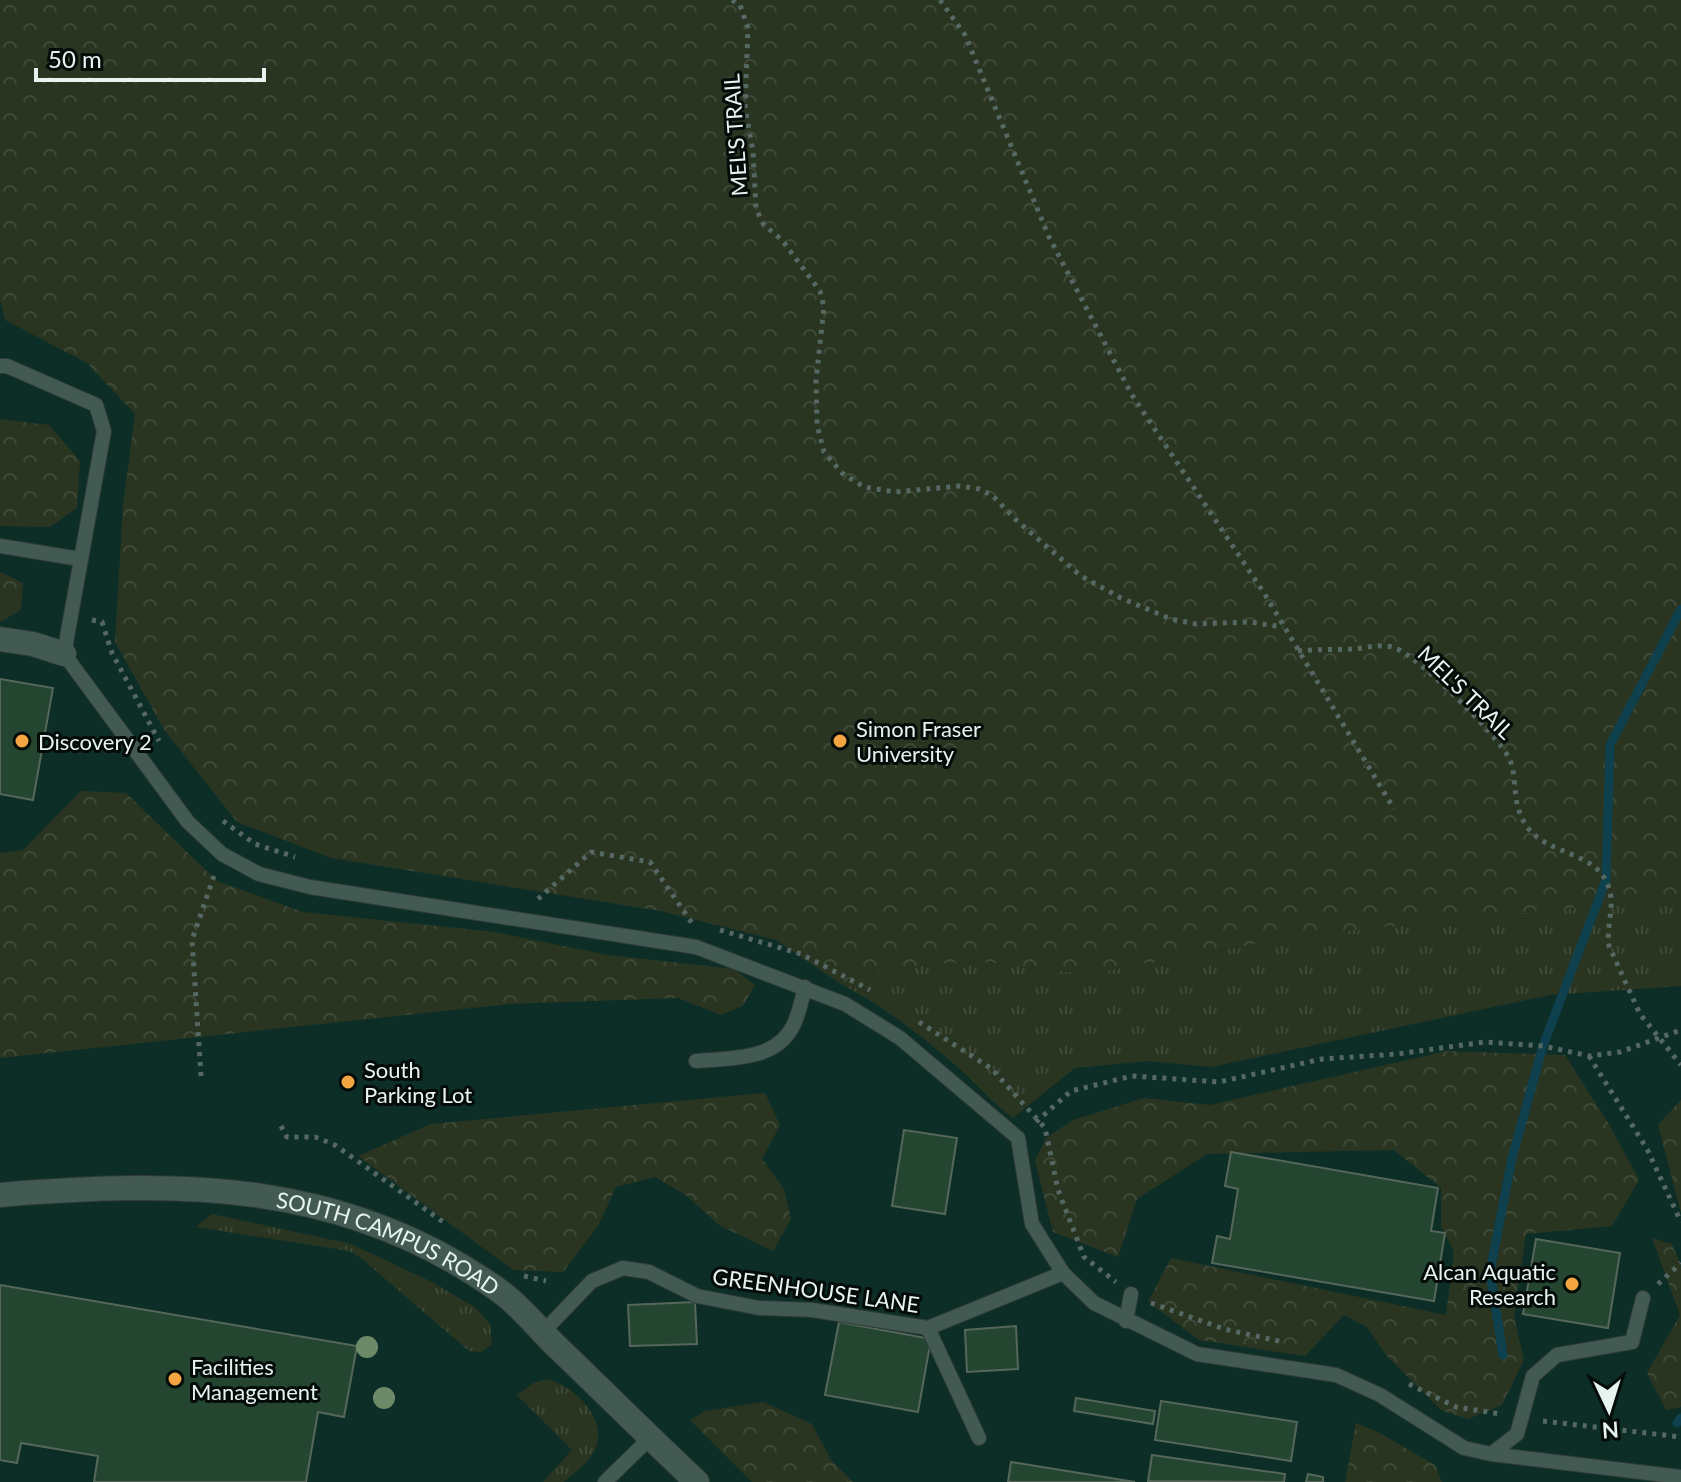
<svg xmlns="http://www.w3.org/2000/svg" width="1681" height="1482" viewBox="0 0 1681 1482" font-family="Lato,sans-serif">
<defs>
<pattern id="grass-tufts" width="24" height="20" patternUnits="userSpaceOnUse" patternTransform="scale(2)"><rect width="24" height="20" fill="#293521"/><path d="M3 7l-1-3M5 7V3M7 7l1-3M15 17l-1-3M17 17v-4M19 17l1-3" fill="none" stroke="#3e4937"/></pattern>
<pattern id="forest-crowns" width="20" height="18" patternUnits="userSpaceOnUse" patternTransform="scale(2)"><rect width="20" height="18" fill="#293521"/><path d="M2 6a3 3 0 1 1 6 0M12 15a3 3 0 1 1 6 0" fill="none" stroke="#3e4937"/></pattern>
</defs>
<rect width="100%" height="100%" fill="#0e241e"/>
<path fill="#0d2e27" d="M 0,0 L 1681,0 L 1681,1482 L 0,1482 Z"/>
<path fill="url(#grass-tufts)" d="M 1681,897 L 1681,986 L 1550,995 L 1211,1067 L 1148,1061 L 1075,1068 L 1013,1118 C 994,1104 979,1087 962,1071 C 925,1038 882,1005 839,983 L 898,968 L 977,961 L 1087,974 L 1315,934 Z
M 212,1214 L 351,1244 L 432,1282 L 476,1308 L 490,1324 L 492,1344 L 481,1352 L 469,1351 L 361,1258 L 349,1251 L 196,1227 Z
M 547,1379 C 576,1386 613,1424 592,1455 C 585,1465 573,1474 564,1482 L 543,1482 L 572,1450 L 517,1395 L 533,1383 Z"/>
<path fill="url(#forest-crowns)" d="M 0,0 L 1681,0 L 1681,897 L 1315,934 L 1087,974 L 977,961 L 898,968 L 839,983 L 776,940 L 660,911 L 331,858 L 237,822 L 165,731 L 115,642 L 123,505 L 135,414 L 87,363 L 5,320 L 0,299 Z
M 0,419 L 49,425 L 80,461 L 77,508 L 50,527 L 0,526 Z
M 0,572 L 23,583 L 21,610 L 0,622 Z
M 81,791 L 126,793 L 217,881 L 303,912 L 495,932 L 608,955 L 734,969 L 755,985 L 743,1006 L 721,1015 L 678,998 L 510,1004 L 0,1058 L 0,853 L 23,850 Z
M 1447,1051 L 1565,1055 L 1610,1126 L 1639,1180 L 1612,1226 L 1526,1234 L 1514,1317 L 1524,1360 L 1502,1405 L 1468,1419 L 1441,1410 L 1386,1355 L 1367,1327 L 1344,1315 L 1305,1356 L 1199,1340 L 1148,1302 L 1171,1258 L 1446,1315 L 1454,1252 L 1441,1226 L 1441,1188 L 1394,1150 L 1207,1154 L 1137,1199 L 1118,1257 L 1053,1232 L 1035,1161 L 1046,1138 L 1073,1120 L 1144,1098 L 1210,1105 Z
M 765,1093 L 780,1125 L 762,1159 L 784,1189 L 791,1219 L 773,1251 L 719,1225 L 687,1196 L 655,1177 L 616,1187 L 598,1226 L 563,1272 L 513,1270 L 358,1156 L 431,1124 Z
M 1681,1100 L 1681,1213 L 1658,1125 Z
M 1652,1238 L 1672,1244 L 1681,1266 L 1681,1407 L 1666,1410 L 1647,1373 L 1680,1315 Z
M 763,1402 L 812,1424 L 831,1460 L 853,1482 L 752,1482 L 690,1420 L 705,1411 Z
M 1356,1423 L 1378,1432 L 1435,1465 L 1442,1482 L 1345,1482 Z"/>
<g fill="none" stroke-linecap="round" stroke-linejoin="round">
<path stroke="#0f404d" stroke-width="9" d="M 1503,1355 L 1490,1272 L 1512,1158 L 1543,1046 L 1606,880 L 1610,745 L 1681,609
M 1677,1423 L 1681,1418"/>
</g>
<path fill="#244631" stroke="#55675a" stroke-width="2" d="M 0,679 L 53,688 L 33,800 L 0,794 Z
M 904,1130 L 957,1138 L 945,1214 L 892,1206 Z
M 1231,1152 L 1438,1188 L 1431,1231 L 1445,1233 L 1434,1301 L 1212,1263 L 1217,1236 L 1230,1239 L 1238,1189 L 1225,1186 Z
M 1536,1239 L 1620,1253 L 1608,1328 L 1523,1314 Z
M 0,1285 L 357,1346 L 344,1417 L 318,1412 L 306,1482 L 94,1482 L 98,1456 L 21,1443 L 17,1463 L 0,1460 Z
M 695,1302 L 697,1344 L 630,1346 L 628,1305 Z
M 839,1322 L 931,1339 L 918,1412 L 825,1395 Z
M 1016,1326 L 1018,1369 L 967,1372 L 965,1330 Z
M 1076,1398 L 1155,1411 L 1153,1424 L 1074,1411 Z
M 1161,1401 L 1297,1422 L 1291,1461 L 1155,1440 Z
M 1152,1455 L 1285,1474 L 1284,1482 L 1148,1481 Z
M 1011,1462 L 1135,1482 L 1008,1482 Z
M 1308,1474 L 1323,1477 L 1323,1482 L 1306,1482 Z"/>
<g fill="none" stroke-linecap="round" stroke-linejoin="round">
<defs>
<path id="service" d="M 0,366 L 7,366 L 96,405 L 104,431 L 64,654 L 188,822 L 222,854 L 259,874 L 310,887 L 696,947 L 845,1004 L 900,1038 L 1018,1138 L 1032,1224 L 1063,1273 L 1094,1303 L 1197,1354 L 1336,1375 L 1380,1395 L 1464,1448 L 1491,1454 L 1681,1477
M 0,546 L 80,559
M 696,1061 C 731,1058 777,1061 794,1024 C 799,1013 802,999 805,987
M 1126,1321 L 1131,1294
M 928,1328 L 979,1438
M 542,1333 L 592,1281 L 623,1268 L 649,1272 L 697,1296 L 759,1308 L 812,1310 L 928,1328 L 1063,1273
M 1491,1454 L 1517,1434 L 1533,1376 L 1557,1355 L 1632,1342 L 1643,1298
M 605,1482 L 650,1438"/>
<g id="minor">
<path d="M 0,639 L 33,644 L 64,654"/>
<path id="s1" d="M 0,1195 C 182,1180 346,1180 501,1292 C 520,1306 536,1326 553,1343 C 601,1389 648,1436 697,1482"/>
</g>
</defs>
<use href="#service" stroke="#2e3b36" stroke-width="16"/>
<use href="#minor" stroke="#2e3b36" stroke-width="26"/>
<path stroke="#556863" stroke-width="5" stroke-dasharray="4 6" stroke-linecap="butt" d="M 732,0 L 740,5 L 748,28 L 745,108 L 753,151 L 756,209 L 764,225 L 782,240 L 820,291 L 824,307 L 816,380 L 817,425 L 824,452 L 842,473 L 864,487 L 895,492 L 960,486 L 979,489 L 992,495 L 1015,519 L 1081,576 L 1121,598 L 1171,619 L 1196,624 L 1250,622 L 1283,627
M 940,0 L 965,35 L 1049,237 L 1132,395 L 1264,593 L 1394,809
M 92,620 L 102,622 L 112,653 L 159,741
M 1298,651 C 1316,649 1335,650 1353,649 C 1367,648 1381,643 1395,648 C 1418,656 1497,735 1509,758 C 1518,776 1511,800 1524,822 C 1544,858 1600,848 1610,892 C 1614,909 1606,929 1609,946 L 1640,1014 L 1681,1065
M 223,821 L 255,844 L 295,857
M 538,899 L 591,852 L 650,862 L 692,923
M 720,930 L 801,954 L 870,990
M 919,1022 L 992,1069 L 1045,1128 L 1058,1190 L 1084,1257 L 1116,1282
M 1589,1056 L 1647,1149 L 1681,1222
M 201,1076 L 192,940 L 215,873
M 1036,1122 L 1071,1091 L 1132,1076 L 1219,1082 L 1322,1059 L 1397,1054 L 1485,1042 L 1543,1046 L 1589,1056 L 1620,1052 L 1681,1030
M 281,1126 L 287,1137 L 315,1137 L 335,1145 L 446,1224
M 524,1276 L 546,1281
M 1658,1284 L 1681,1263
M 1151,1303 L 1224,1329 L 1283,1342
M 1409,1384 L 1456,1407 L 1501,1414
M 1543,1421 L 1681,1437"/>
<use href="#service" stroke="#435a53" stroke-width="14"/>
<use href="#minor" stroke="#435a53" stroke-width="24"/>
</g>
<g fill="#6d8a68">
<circle cx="367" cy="1347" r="11"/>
<circle cx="384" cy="1398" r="11"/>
</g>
<g fill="#f2a541" stroke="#040b09" stroke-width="3">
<circle cx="22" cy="741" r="8"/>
<circle cx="840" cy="741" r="8"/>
<circle cx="348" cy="1082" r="8"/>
<circle cx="1572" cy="1284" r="8"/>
<circle cx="175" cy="1379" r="8"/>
</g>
<g text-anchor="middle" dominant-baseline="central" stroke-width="6" stroke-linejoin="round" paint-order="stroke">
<g font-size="22" fill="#e6f3ef" stroke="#040b09">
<text transform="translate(735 135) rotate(-94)">MEL'S TRAIL</text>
<text transform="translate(1466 692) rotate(44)">MEL'S TRAIL</text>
<text stroke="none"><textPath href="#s1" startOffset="398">SOUTH CAMPUS ROAD</textPath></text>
<text transform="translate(816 1290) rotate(8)">GREENHOUSE LANE</text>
</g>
<g font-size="22" fill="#e6f3ef" stroke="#040b09" text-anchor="start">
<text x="856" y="728">Simon Fraser<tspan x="856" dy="25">University</tspan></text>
<text x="38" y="741">Discovery 2</text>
<text x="364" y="1069">South<tspan x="364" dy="25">Parking Lot</tspan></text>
<text x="1556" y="1271" text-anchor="end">Alcan Aquatic<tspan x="1556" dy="25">Research</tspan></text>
<text x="191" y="1366">Facilities<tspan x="191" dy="25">Management</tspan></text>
</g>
</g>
<g transform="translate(1609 1410) rotate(176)" stroke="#040b09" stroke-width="6" paint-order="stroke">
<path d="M0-6L14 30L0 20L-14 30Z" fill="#e6f3ef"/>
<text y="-12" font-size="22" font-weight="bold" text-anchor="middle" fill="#e6f3ef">N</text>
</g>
<path d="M36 68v12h228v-12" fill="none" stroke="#e6f3ef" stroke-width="4"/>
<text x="48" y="68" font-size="24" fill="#e6f3ef" stroke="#040b09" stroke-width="6" paint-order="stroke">50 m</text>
</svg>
